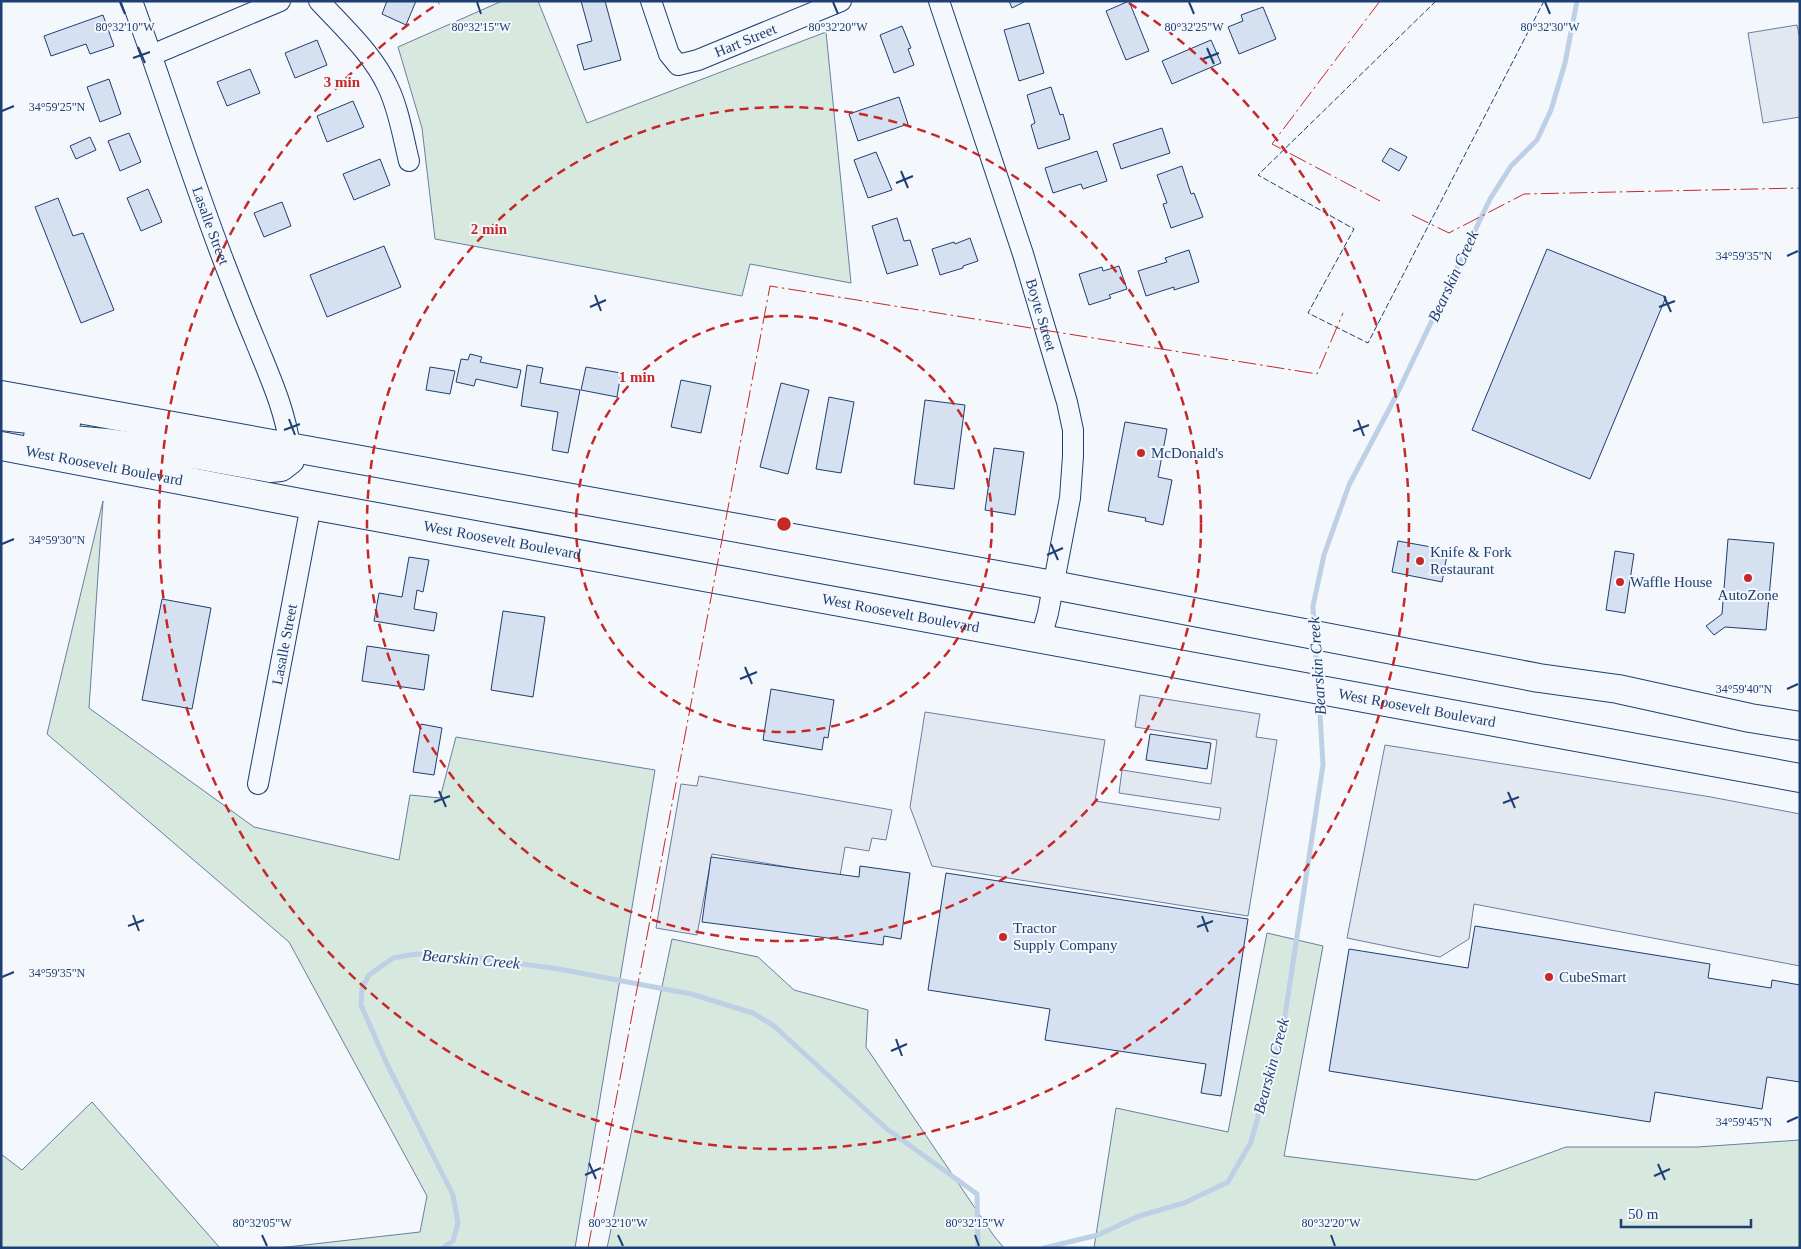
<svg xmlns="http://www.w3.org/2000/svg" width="1801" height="1249" viewBox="0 0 1801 1249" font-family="'Times New Roman',serif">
<rect width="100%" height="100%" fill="#f4f7fb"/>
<path fill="#d7e8df" stroke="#687fa3" d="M 502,1 L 538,1 L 587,123 L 826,32 L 851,283 L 750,264 L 742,296 L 435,239 L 422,128 L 398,47 Z
M 103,501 L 89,708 L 254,827 L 399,860 L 410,795 L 440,798 L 456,737 L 655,770 L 575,1248 L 278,1248 L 420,1232 L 427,1196 L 289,942 L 47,734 Z
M 1267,933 L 1323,946 L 1284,1156 L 1476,1180 L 1566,1147 L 1697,1147 L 1800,1140 L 1800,1248 L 1094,1248 L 1116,1108 L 1228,1132 Z
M 672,939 L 758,957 L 794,990 L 868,1010 L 866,1047 L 994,1236 L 1004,1248 L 607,1248 Z
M 92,1102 L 220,1248 L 1,1248 L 1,1154 L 22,1170 Z"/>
<path fill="#e3e8f0" stroke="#687fa3" d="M 1797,25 L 1800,39 L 1800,117 L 1763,123 L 1748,33 Z
M 1140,695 L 1260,714 L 1256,737 L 1277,740 L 1248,916 L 932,866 L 910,807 L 925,712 L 1105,740 L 1095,801 L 1219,820 L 1221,808 L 1119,793 L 1122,770 L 1211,784 L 1217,740 L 1135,727 Z
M 1385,745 L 1711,797 L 1800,814 L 1800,966 L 1474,904 L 1469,939 L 1440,957 L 1347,938 Z
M 699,776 L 892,810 L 886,840 L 872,838 L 869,851 L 845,847 L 840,876 L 712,854 L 697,935 L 656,928 L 681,784 L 697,786 Z"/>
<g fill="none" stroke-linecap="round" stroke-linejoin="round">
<path stroke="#bed0e5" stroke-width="5" d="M 1314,627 L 1313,606 L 1324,555 L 1349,485 L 1396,396 L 1490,199 L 1511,166 L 1537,140 L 1551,110 L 1565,63 L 1577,1
M 1315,642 L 1318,681
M 443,1248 L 453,1241 L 458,1223 L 453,1195 L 386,1062 L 361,1005 L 362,988 L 369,975 L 393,958 L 416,954 L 479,958 L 559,969 L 691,994 L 753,1013 L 774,1026 L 887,1129 L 977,1194 L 978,1248
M 1044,1248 L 1098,1235 L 1139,1216 L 1184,1203 L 1228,1182 L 1251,1142 L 1284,1022 L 1323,765 L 1319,697"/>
</g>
<path fill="#d5e0f0" stroke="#1d3f73" d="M 387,1 L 416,1 L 406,25 L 382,14 Z
M 581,1 L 605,1 L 621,60 L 584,70 L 577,45 L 592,41 Z
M 1009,1 L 1026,1 L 1012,8 Z
M 1129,1 L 1149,51 L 1126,60 L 1106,11 Z
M 1263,7 L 1276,39 L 1239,54 L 1228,27 L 1243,21 L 1241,15 Z
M 103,15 L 114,46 L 90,54 L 86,44 L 51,56 L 44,36 Z
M 1029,23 L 1044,73 L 1019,81 L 1004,30 Z
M 902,26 L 911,48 L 908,49 L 914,65 L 894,73 L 880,35 Z
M 317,40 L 327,65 L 295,78 L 285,53 Z
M 1211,40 L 1221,63 L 1172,84 L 1162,61 Z
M 250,69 L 260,93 L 227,106 L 217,82 Z
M 109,79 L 121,114 L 100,122 L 87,87 Z
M 1051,87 L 1060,115 L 1063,114 L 1070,139 L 1038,149 L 1031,125 L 1035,123 L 1027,95 Z
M 899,97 L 908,124 L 858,141 L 849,114 Z
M 353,101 L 364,127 L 327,142 L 317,116 Z
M 1162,128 L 1170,153 L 1121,169 L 1113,144 Z
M 129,133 L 141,162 L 120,171 L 108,141 Z
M 90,137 L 96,150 L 76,159 L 70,146 Z
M 1390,148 L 1407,157 L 1399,171 L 1382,161 Z
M 1097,151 L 1107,181 L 1083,189 L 1081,184 L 1053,193 L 1045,168 Z
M 876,152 L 892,190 L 868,198 L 854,160 Z
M 380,159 L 390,185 L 354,200 L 343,174 Z
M 1182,166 L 1191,194 L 1194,193 L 1203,217 L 1171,228 L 1163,204 L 1167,203 L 1157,175 Z
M 148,189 L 162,222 L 141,231 L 127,198 Z
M 58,198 L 73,236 L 83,233 L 114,310 L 81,323 L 35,207 Z
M 282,202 L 291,226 L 264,237 L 254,213 Z
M 897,218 L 904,241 L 910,240 L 918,265 L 887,274 L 872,226 Z
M 970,238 L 978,261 L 963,266 L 963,268 L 940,275 L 932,249 L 954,242 L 955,244 Z
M 384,246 L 401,287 L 327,317 L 310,275 Z
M 1547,249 L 1666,297 L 1590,479 L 1472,430 Z
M 1189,250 L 1199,282 L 1174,290 L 1174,287 L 1146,296 L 1138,271 L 1167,262 L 1165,258 Z
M 1119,266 L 1127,289 L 1109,295 L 1111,298 L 1089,305 L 1079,274 L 1102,267 L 1103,271 Z
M 470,354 L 482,357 L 480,362 L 521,370 L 517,388 L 476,379 L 474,386 L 456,382 L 461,359 L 468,360 Z
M 527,365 L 543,368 L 540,383 L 580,390 L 568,453 L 552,450 L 558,412 L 521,406 Z
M 430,367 L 455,371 L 450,394 L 426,390 Z
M 586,367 L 621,373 L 617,397 L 581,390 Z
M 681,380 L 711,386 L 701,433 L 671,427 Z
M 781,383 L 809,390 L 788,474 L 760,467 Z
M 829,397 L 854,402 L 841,473 L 816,469 Z
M 925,400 L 965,405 L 954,489 L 914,484 Z
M 1125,422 L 1167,429 L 1158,477 L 1172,480 L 1163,525 L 1145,521 L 1146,518 L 1108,511 Z
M 994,448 L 1024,452 L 1015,515 L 985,510 Z
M 1728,539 L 1774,543 L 1766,630 L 1725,627 L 1714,635 L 1706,626 L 1722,614 Z
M 1398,541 L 1448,550 L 1442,582 L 1392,572 Z
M 1615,551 L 1634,554 L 1625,613 L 1606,610 Z
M 409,557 L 429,560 L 423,592 L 417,590 L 414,609 L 437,613 L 434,631 L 374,621 L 379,593 L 402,597 Z
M 162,599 L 211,608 L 192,709 L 142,700 Z
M 503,611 L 545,617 L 533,697 L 491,690 Z
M 367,646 L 429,655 L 424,690 L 362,681 Z
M 771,689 L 834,700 L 828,738 L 824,737 L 822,750 L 763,740 Z
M 421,724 L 442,728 L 434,775 L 413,772 Z
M 1150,734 L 1211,743 L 1207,769 L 1146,760 Z
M 711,857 L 859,877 L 860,866 L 910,873 L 901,939 L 884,936 L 883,945 L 702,922 Z
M 946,873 L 1248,919 L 1221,1096 L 1201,1093 L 1206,1064 L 1045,1040 L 1050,1009 L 928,990 Z
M 1475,926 L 1710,964 L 1708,978 L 1771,988 L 1772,980 L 1800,985 L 1800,1082 L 1767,1077 L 1762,1109 L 1655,1092 L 1650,1122 L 1329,1071 L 1349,949 L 1468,968 Z"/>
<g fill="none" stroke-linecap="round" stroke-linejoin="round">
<defs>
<g id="minor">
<path id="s1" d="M 132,1 C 164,88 191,176 224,262 C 234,288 244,314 255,340 C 269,375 285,409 290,447"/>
<path d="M 319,1 C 344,28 373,54 388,87 C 399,110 403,137 409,161"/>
<path id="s2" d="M 651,1 L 669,54 L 678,65 L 698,60 L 841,1"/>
<path id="s3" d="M 939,1 L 1023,254 L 1067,402 L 1073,430 L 1073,456 L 1070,498 L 1048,613 L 1041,638"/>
<path d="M 152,55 L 280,1"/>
<path id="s4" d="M 258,784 L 311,505"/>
</g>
<g id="highway">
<path d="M 1,395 L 1053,585 L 1539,678 L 1618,689 L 1750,718 L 1800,726"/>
<path d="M 1,416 L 66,423"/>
<path d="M 38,437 L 106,443 L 198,455 L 270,468 L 281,467 L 290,460 L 290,447"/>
<path id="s5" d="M 1,446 L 311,505 L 1800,778"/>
</g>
</defs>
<use href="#minor" stroke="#1d3f73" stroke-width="22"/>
<use href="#highway" stroke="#1d3f73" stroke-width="30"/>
<use href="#minor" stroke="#f4f7fb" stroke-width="20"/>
<use href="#highway" stroke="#f4f7fb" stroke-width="28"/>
<path stroke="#1d3f73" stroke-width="1" stroke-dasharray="6 2.5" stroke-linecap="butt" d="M 1436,1 L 1258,175 L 1354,229 L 1308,313 L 1368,343 L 1544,1"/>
<path stroke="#c62828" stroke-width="1" stroke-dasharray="18 4 2.5 4" stroke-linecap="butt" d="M 1380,1 L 1272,144 L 1380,201
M 1412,215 L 1449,233 L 1524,194 L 1800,188
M 588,1248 L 770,286 L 1317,374 L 1343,313"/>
</g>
<path fill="none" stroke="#1d3f73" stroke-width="2" d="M 120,2 L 125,14M 477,2 L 481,14M 833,2 L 838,14M 1189,2 L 1194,14M 1545,2 L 1550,14M 138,47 L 145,63M 1207,48 L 1214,64M 133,58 L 150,52M 1203,59 L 1219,53M 2,111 L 14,106M 901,171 L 908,188M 896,183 L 913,176M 1787,256 L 1798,251M 595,295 L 601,311M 1664,296 L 1671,312M 590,307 L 606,300M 1659,307 L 1675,301M 289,419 L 295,435M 1358,420 L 1364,436M 284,430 L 300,424M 1353,431 L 1369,425M 2,544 L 14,539M 1051,544 L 1058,560M 1047,555 L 1063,548M 745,667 L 752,684M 740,679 L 757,672M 1787,689 L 1798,684M 439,791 L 446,807M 1508,792 L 1515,808M 434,802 L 450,796M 1503,803 L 1519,797M 133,915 L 139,931M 1202,916 L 1208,932M 128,926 L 144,920M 1197,927 L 1213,921M 2,977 L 14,972M 896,1039 L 902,1056M 891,1051 L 907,1044M 1787,1122 L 1798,1117M 589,1163 L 596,1179M 1658,1164 L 1665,1180M 585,1175 L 601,1168M 1654,1176 L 1670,1169M 262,1235 L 267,1246M 618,1235 L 623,1246M 975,1235 L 979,1246M 1331,1235 L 1335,1246"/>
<g fill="none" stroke="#c62828" stroke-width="2.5" stroke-dasharray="9 6">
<circle cx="784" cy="524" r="208"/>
<circle cx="784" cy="524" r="417"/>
<path d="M1129 3A625 625 0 1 1 439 3"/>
</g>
<g fill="#c62828" stroke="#f4f7fb" stroke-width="2">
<circle cx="1141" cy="453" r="5"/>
<circle cx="1420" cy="561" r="5"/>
<circle cx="1748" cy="578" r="5"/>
<circle cx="1620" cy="582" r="5"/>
<circle cx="1003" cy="937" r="5"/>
<circle cx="1549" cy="977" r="5"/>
</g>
<g text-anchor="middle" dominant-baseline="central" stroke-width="4" stroke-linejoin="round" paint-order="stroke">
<g font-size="15" fill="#1d3f73" stroke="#f4f7fb">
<text stroke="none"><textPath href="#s2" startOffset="142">Hart Street</textPath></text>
<text stroke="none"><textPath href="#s1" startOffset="238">Lasalle Street</textPath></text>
<text stroke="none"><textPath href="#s3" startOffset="330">Boyte Street</textPath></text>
<text stroke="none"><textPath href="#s5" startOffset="105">West Roosevelt Boulevard</textPath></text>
<text stroke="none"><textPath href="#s5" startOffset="510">West Roosevelt Boulevard</textPath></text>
<text stroke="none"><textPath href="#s5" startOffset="915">West Roosevelt Boulevard</textPath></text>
<text stroke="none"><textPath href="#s4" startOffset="142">Lasalle Street</textPath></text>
<text stroke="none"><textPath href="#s5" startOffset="1440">West Roosevelt Boulevard</textPath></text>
</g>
<g font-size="15" fill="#1d3f73" stroke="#f4f7fb" text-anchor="start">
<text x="1151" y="453">McDonald's</text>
<text x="1430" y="552">Knife &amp; Fork<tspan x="1430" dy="17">Restaurant</tspan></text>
<text x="1630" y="582">Waffle House</text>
<text x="1748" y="595" text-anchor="middle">AutoZone</text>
<text x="1013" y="928">Tractor<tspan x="1013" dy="17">Supply Company</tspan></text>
<text x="1559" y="977">CubeSmart</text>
</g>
<g font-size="16" font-style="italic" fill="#1d3f73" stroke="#f4f7fb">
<text transform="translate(1453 276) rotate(-65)">Bearskin Creek</text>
<text transform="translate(1317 666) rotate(-94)">Bearskin Creek</text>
<text transform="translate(471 959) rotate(5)">Bearskin Creek</text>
<text transform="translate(1271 1066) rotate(-75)">Bearskin Creek</text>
</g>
</g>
<g font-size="12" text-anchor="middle" fill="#1d3f73" stroke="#f4f7fb" stroke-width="4" stroke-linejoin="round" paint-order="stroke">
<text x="1550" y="31">80°32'30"W</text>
<text x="125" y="31">80°32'10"W</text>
<text x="481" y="31">80°32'15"W</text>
<text x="838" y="31">80°32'20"W</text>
<text x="1194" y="31">80°32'25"W</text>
<text x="57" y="111">34°59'25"N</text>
<text x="1744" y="260">34°59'35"N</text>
<text x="57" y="544">34°59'30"N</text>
<text x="1744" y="693">34°59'40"N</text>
<text x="57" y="977">34°59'35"N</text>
<text x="1744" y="1126">34°59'45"N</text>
<text x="262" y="1227">80°32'05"W</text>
<text x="618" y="1227">80°32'10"W</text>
<text x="975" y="1227">80°32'15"W</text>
<text x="1331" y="1227">80°32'20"W</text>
</g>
<circle cx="784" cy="524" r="8" fill="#c62828" stroke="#f4f7fb" stroke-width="2.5"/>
<g font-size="15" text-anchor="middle" font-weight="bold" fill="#c62828" stroke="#f4f7fb" stroke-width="4" stroke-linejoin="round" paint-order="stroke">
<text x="342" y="87">3 min</text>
<text x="489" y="234">2 min</text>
<text x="637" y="382">1 min</text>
</g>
<rect width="1801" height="1249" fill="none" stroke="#1d3f73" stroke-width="5"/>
<path d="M1621 1219v8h130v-8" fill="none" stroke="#1d3f73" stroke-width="2.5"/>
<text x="1628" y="1219" font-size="15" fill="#1d3f73" stroke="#f4f7fb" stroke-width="4" paint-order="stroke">50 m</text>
</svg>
